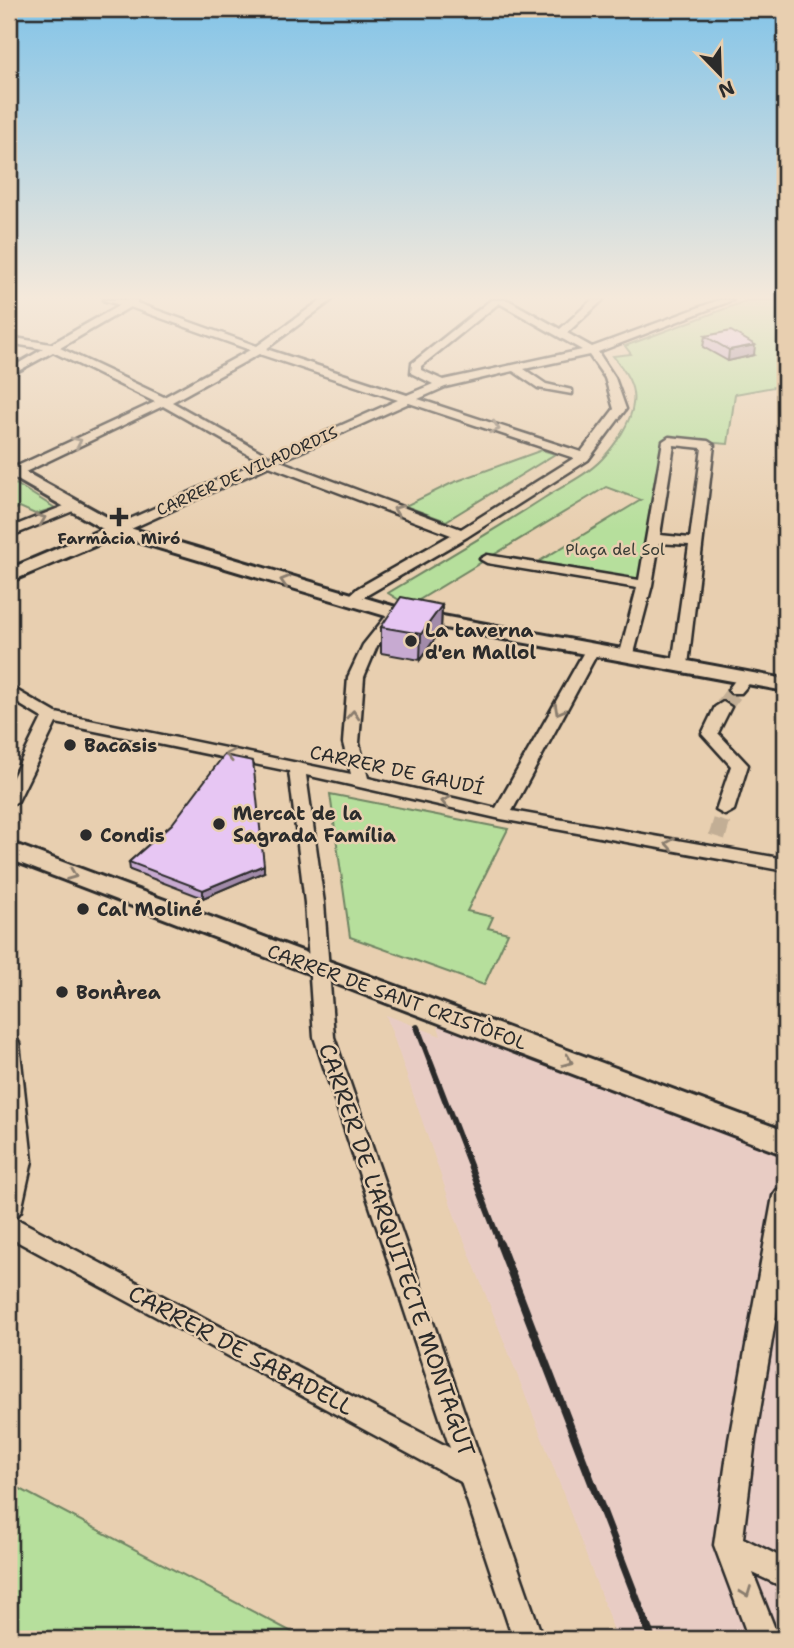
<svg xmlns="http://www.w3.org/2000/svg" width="794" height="1648" viewBox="0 0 794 1648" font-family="'Shantell Sans',sans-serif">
<rect width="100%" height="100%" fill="#e8cfb0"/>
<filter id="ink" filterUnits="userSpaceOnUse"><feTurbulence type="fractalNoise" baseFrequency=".0143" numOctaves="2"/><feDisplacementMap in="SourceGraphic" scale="14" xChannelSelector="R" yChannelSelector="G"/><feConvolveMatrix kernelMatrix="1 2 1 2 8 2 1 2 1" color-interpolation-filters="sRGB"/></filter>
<g filter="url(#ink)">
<path fill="#e8ccc4" d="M 386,1015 L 441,1036 L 435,1017 L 785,1151 L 785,1639 L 617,1639 L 550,1458 L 455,1217 Z"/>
<path fill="#b6df9c" stroke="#708564" stroke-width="2" d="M 785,300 L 785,385 L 735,394 L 728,444 L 665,439 L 638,582 L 533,565 L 641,500 L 606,487 L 409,606 L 388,593 C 440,562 493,531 544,498 C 563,486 587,475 602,459 C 615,445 631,423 633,404 C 636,385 624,370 613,356 L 631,354 L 625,346 L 746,301 Z
M 542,450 L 555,454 L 446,521 L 405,506 L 452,483 Z
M 16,484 L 55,508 L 35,514 L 20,507 L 9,512 L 9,487 Z
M 330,794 L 508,829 L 467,911 L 493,917 L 488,928 L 508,933 L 484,985 L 350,937 Z
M 9,1483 L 305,1639 L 9,1639 Z"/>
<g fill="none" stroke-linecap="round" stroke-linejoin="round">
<path stroke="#c2ae95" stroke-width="17" stroke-dasharray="17 9" stroke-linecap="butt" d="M 723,707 L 736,690
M 717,837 L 725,810"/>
<defs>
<path id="street" d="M 103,300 L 137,300 L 137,303 L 257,346 L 321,300 L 332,300 L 266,349 L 407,395 L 433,384 L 411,373 L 412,363 L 491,300 L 508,300 L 560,329 L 592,300 L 603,300 L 567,333 L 592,347 L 719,300 L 733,300 L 598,352 L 615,378 L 626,409 L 588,460 L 467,537 L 350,605 L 343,601 L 358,588 L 451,535 L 269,466 L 122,533 L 112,533 L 112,527 L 260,461 L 163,406 L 19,475 L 11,475 L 11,469 L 155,402 L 53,352 L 9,376 L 9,369 L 43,349 L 9,343 L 9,337 L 51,344 L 120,305 ZM 499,303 L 582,350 L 443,380 L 421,370 L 421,366 ZM 130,307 L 250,350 L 164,397 L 60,348 ZM 259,354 L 398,400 L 270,457 L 172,402 ZM 589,355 L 605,378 L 614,409 L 581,452 L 418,399 L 445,387 L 513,371 L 538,388 L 572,394 L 572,390 L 546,384 L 524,369 ZM 409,403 L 574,458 L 461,529 L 280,461 Z
M 669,437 L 708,441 L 714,445 L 688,665 L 680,670 L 672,665 L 689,545 L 659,543 L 652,585 L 633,657 L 626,661 L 619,657 L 637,588 L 487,563 L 480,559 L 487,555 L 639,580 L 663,441 ZM 674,445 L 702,448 L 690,538 L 660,535 Z
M 74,502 L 80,506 L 78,509 L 9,537 L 9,528 Z
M 396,609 L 403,613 L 377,646 L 364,677 L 359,743 L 368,778 L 496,808 L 585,650 L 592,646 L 599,650 L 512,811 L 785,859 L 785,871 L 501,819 L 306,775 L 324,903 L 334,1037 L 543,1639 L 513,1639 L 461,1482 L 9,1237 L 9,1036 L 16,1038 L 19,1043 L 32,1161 L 21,1211 L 15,1218 L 450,1448 L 314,1037 L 305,903 L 289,771 L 56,723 L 18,801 L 9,806 L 9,785 L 42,718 L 9,698 L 9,686 L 56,713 L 351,774 L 343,743 L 348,677 L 363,645 L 391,610 Z
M 746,673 L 754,678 L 741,693 L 731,693 L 728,690 C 733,683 738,675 746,673 Z
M 723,702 L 731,707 L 718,733 L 748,765 L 734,810 L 725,815 L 716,810 L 731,766 L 702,734 L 715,707 Z
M 785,1187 L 785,1263 L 755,1440 L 743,1538 L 785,1559 L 785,1588 L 753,1573 L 779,1639 L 749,1639 L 714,1545 L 729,1440 L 773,1196 L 777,1190 Z"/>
<path id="secondary" d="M 9,463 L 123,526 L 399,608 L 785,679 L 785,691 L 396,619 L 118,536 L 9,582 L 9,569 L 103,529 L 9,475 Z
M 9,842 L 785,1131 L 785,1155 L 9,859 Z"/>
</defs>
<use href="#street" stroke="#2b2b2b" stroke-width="5"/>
<use href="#secondary" stroke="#2b2b2b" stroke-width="6"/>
<use href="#street" fill="#e8cfb0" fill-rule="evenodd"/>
<use href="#secondary" fill="#e8cfb0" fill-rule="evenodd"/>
<path stroke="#2b2b2b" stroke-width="6" d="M 417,1027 L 501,1246"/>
<path stroke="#2b2b2b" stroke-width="8" d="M 500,1244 L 652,1639"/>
</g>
<path fill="#c7aad1" stroke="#2b2b2b" stroke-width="2" d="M 705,336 L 754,355 L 728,361 L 703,347 Z
M 442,605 L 441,630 L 420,660 L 381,653 L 381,627 Z
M 172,824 L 264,872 L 203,898 L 130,870 L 129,862 Z"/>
<path fill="#a28baa" stroke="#2b2b2b" stroke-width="2" d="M 755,345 L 754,355 L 728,361 L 729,350 Z
M 442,605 L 441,630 L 420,660 L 421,634 Z
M 264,865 L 264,872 L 203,898 L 203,890 Z"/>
<path fill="#e7c6f3" stroke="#2b2b2b" stroke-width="2" d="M 731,331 L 755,345 L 729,350 L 705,336 Z
M 401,597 L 442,605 L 421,634 L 381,627 Z
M 224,755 L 253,761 L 264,865 L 203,890 L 129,862 L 172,824 Z"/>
<defs><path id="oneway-chevron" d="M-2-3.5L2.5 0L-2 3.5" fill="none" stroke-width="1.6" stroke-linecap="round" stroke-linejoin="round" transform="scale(1.75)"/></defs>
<g stroke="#8a7d6e">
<use href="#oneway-chevron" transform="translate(495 428) rotate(18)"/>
<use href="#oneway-chevron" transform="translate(77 442) rotate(-26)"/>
<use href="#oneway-chevron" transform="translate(398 510) rotate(-159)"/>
<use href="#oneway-chevron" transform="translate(41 519) rotate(-22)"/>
<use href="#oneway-chevron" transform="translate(285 581) rotate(-163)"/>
<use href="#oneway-chevron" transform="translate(559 710) rotate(119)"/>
<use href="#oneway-chevron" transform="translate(353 715) rotate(-86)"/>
<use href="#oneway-chevron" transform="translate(230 755) rotate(-168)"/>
<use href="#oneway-chevron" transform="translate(446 802) rotate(-167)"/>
<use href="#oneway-chevron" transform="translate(670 844) rotate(-170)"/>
<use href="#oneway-chevron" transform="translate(72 875) rotate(21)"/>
<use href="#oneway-chevron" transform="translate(568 1061) rotate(21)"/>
<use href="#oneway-chevron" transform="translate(746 1592) rotate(69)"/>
</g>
</g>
<linearGradient id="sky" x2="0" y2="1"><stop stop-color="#83c4e8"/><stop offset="0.56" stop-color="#f5e9db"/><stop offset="1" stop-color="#f5e9db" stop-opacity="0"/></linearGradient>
<rect width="794" height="531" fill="url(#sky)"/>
<g fill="#2b2b2b" stroke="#e8cfb0" stroke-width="2.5">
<path d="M115.5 506.5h7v7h7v7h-7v7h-7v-7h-7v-7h7z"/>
<circle cx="411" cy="641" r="7"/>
<circle cx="70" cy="745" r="7"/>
<circle cx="219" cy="824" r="7"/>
<circle cx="86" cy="835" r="7"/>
<circle cx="83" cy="909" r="7"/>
<circle cx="62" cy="992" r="7"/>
</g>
<g text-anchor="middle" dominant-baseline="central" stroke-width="5" stroke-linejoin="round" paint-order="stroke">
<g font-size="16" fill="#2b2b2b" stroke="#e8cfb0">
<text transform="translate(247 471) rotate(-24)">CARRER DE VILADORDIS</text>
</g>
<g font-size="16" font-weight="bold" fill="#2b2b2b" stroke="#e8cfb0">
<text x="119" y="538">Farmàcia Miró</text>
</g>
<g font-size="16" fill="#393d36" stroke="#e8cfb0">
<text x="615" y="549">Plaça del Sol</text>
</g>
<g font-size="19" font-weight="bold" fill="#2b2b2b" stroke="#e8cfb0" text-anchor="start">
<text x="425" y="630">La taverna<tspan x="425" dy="22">d'en Mallol</tspan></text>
<text x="84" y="745">Bacasis</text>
<text x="233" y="813">Mercat de la<tspan x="233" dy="22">Sagrada Família</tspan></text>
<text x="100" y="835">Condis</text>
<text x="97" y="909">Cal Moliné</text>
<text x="76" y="992">BonÀrea</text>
</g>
<g font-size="19" fill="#2b2b2b" stroke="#e8cfb0">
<text transform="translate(397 770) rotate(12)">CARRER DE GAUDÍ</text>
<text transform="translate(397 997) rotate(20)">CARRER DE SANT CRISTÒFOL</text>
</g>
<g font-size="23" fill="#2b2b2b" stroke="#e8cfb0">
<text transform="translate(397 1250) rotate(71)">CARRER DE L'ARQUITECTE MONTAGUT</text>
<text transform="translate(241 1350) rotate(28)">CARRER DE SABADELL</text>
</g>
</g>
<rect width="794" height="1648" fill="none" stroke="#e8cfb0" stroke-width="35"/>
<rect x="18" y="18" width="759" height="1613" fill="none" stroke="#2b2b2b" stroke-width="2.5" filter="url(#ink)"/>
<g transform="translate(720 74) rotate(157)" stroke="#e8cfb0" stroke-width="5" paint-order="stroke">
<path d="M0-5L12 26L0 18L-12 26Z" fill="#2b2b2b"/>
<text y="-10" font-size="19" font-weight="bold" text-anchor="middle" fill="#2b2b2b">N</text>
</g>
</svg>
